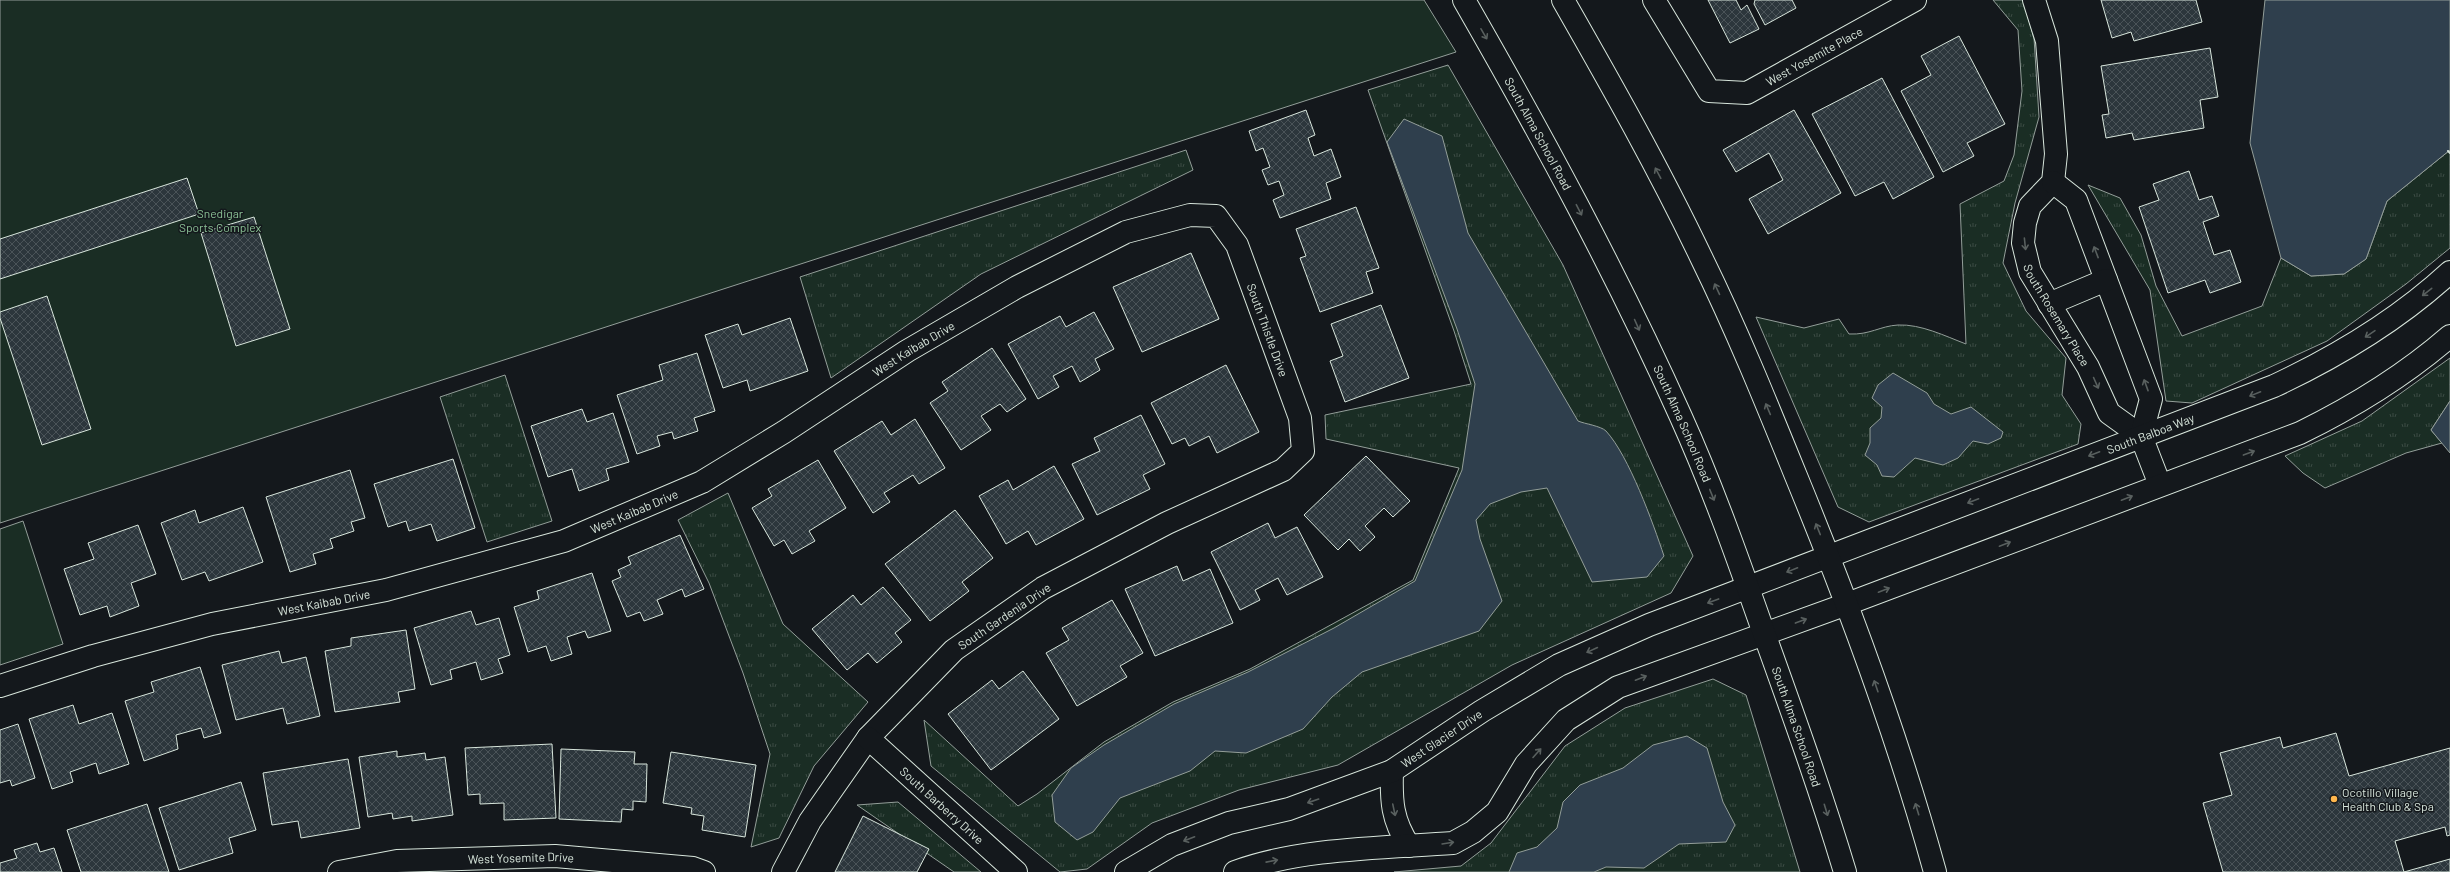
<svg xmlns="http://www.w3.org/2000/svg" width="2450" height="872" viewBox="0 0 2450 872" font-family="Barlow,sans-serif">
<defs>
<pattern id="grass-tufts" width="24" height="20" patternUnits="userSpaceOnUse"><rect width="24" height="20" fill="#1a2d24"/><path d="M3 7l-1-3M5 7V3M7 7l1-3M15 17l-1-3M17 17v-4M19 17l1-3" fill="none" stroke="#3b4b43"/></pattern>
<pattern id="building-cross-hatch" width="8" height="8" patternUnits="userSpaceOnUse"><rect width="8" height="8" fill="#2c363c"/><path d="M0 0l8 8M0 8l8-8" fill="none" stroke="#4a5358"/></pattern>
</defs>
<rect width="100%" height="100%" fill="#14181c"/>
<path fill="url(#grass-tufts)" stroke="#939e99" d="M 1993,0 L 2023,0 L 2034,38 L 2039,117 L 2015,203 L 2003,263 L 2026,311 L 2066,358 L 2062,395 L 2081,424 L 2078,444 L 1869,522 L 1838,507 L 1756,317 L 1804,328 L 1839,319 L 1849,334 C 1870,335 1880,326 1898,325 C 1921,324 1945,336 1966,344 L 1960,204 L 2004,181 L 2014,155 L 2022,91 L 2018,30 Z
M 1448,65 L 1563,265 L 1693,556 L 1671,593 L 1512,665 L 1338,765 L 1239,790 L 1152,823 L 1087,869 L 1060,872 L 931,766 L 924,720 L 1018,806 L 1037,794 L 1104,742 L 1173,702 L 1250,669 L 1413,580 L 1459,468 L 1326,439 L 1325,415 L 1471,384 L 1454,331 L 1368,90 Z
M 1186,150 L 1193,170 L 981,274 L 831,378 L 800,277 Z
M 2450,150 L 2450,248 L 2406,284 L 2327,341 L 2192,403 L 2166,401 L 2150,290 L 2088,185 L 2120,198 L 2141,235 L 2156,286 L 2182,336 L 2262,306 L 2281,258 L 2311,276 L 2344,274 L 2366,259 L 2387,201 Z
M 2450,358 L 2450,401 L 2431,430 L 2442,443 L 2406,453 L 2325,488 L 2303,473 L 2285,456 L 2362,421 Z
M 505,375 L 552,521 L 487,542 L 440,397 Z
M 728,493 L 783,624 L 868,702 L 814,766 L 779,838 L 751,847 L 770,754 L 743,673 L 709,583 L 678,520 Z
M 1713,679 L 1746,695 L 1800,872 L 1394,872 L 1461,866 L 1491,843 L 1565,746 L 1625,708 Z
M 898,802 L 981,872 L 954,872 L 857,805 Z"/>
<path fill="#1a2d24" stroke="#939e99" d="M 0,0 L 1424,0 L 1456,52 L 0,523 Z
M 23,521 L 63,644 L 0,665 L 0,529 Z"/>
<path fill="#2f3f4d" stroke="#939e99" d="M 2265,0 L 2450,0 L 2450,150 L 2387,201 L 2366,259 L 2344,274 L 2311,276 L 2281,258 L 2250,143 Z
M 1404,119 L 1442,136 L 1468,233 L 1578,421 C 1585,424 1601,426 1606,431 C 1629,456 1653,523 1664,556 L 1647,577 L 1592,582 L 1547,488 L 1521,492 L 1490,504 L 1476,520 L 1480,539 L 1502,601 L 1479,631 L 1362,672 L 1332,697 L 1303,729 L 1246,753 L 1215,751 L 1190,771 L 1120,798 L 1093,832 L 1077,840 L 1055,822 L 1052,795 L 1071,768 L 1104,745 L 1174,704 L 1248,672 L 1334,628 L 1415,581 L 1462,470 L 1475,384 L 1457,329 L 1387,142 Z
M 1893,373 L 1927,393 L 1934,404 L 1951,414 L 1971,407 L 2003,432 L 2001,438 L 1988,444 L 1973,441 L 1958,458 L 1943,465 L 1915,458 L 1894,477 L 1882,476 L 1877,465 L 1865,455 L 1870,443 L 1870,428 L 1881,418 L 1882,407 L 1872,398 L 1878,385 Z
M 2450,401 L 2450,453 L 2431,430 Z
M 1687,736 L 1707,748 L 1723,802 L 1735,825 L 1726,842 L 1679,844 L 1644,868 L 1606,867 L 1594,872 L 1509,872 L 1517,853 L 1537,847 L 1557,828 L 1563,802 L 1580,785 L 1623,768 L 1653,745 Z"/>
<path fill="url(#building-cross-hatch)" stroke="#d8e6dc" d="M 1708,0 L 1736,0 L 1741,10 L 1747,5 L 1759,29 L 1730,43 Z
M 1755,0 L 1792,0 L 1796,8 L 1765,25 L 1754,4 Z
M 2101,0 L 2196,0 L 2202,22 L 2134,41 L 2131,32 L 2112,38 Z
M 1959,36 L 2005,124 L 1967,143 L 1974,156 L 1943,172 L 1901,91 L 1931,75 L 1921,56 Z
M 2210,48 L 2218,97 L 2200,100 L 2204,128 L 2134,140 L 2132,133 L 2106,138 L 2102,115 L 2109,114 L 2101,66 Z
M 1882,78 L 1934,177 L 1893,199 L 1884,182 L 1855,196 L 1812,114 Z
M 1306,110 L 1315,135 L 1308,138 L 1314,156 L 1331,149 L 1341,177 L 1326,183 L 1331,199 L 1280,218 L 1273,200 L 1284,195 L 1279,181 L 1268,185 L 1262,170 L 1270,167 L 1263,148 L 1256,151 L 1249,131 Z
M 1794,110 L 1841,193 L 1768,234 L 1749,199 L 1783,180 L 1769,153 L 1736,172 L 1723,150 Z
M 2189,171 L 2199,200 L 2212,196 L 2219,216 L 2203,222 L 2214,255 L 2230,250 L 2241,282 L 2210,293 L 2205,280 L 2168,293 L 2139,207 L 2159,200 L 2153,184 Z
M 187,178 L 199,214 L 0,279 L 0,239 Z
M 1356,207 L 1379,268 L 1366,272 L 1373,293 L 1320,312 L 1300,258 L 1306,256 L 1296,229 Z
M 254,217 L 290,329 L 236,346 L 201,233 Z
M 1191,253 L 1219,319 L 1142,352 L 1113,287 Z
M 47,296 L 91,429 L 42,445 L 0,318 L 0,312 Z
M 1381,305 L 1409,378 L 1345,402 L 1330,361 L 1343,356 L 1331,324 Z
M 1094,312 L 1114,349 L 1095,359 L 1100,370 L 1080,382 L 1072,366 L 1053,376 L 1059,387 L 1038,399 L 1008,344 L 1060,316 L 1066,327 Z
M 790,318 L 808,371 L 750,391 L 747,380 L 723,388 L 705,335 L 738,324 L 742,335 Z
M 992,348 L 1026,399 L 1007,412 L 1000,404 L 981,416 L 991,430 L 961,450 L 930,403 L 948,391 L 942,382 Z
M 697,353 L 715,411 L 694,418 L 698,431 L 674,439 L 672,432 L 657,436 L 660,446 L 637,454 L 617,395 L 663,380 L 659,365 Z
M 1226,365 L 1259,432 L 1217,453 L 1209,436 L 1189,446 L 1185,438 L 1172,444 L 1151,403 Z
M 582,409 L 587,422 L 613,413 L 629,462 L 606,469 L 609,480 L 579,491 L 572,469 L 548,477 L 531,426 Z
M 1141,415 L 1165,464 L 1143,475 L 1150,489 L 1097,515 L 1072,464 L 1100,451 L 1094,438 Z
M 915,419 L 945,468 L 919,484 L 913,475 L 884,493 L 890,502 L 873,513 L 834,451 L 882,421 L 891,435 Z
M 1366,456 L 1410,501 L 1393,517 L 1384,508 L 1365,526 L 1375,537 L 1360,551 L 1349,539 L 1338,550 L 1304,515 Z
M 453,459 L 475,528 L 437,541 L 431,524 L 409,531 L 406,521 L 388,527 L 374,484 Z
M 818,460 L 846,508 L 809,531 L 815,541 L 792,554 L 784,540 L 774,546 L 752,508 L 772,496 L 768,489 Z
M 1054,466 L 1084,519 L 1036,545 L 1028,531 L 1006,544 L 979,496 L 1008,480 L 1013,490 Z
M 350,470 L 365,518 L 351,522 L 354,531 L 330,539 L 333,548 L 313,554 L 316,564 L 290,572 L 266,497 Z
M 243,507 L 263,562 L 209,581 L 205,572 L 182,580 L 161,523 L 195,510 L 199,523 Z
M 955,510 L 993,558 L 962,582 L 969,591 L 930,621 L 885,564 Z
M 1268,523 L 1275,538 L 1297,527 L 1323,577 L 1287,595 L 1278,578 L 1255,590 L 1260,600 L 1240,610 L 1211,552 Z
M 138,525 L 156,574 L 131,583 L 139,606 L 110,617 L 107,606 L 80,615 L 64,569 L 94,559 L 88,543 Z
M 680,535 L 704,589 L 685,597 L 682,589 L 657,600 L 663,614 L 644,621 L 640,612 L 627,617 L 612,581 L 621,577 L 618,570 L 631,564 L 628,557 Z
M 1177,566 L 1183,581 L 1210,569 L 1233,623 L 1155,656 L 1125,589 Z
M 592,573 L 611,631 L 588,638 L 585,631 L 567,637 L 572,654 L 551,661 L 546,646 L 528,652 L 514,607 L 539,599 L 537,591 Z
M 883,587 L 911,620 L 895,633 L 902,642 L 877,663 L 868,653 L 847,670 L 812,629 L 853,595 L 861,605 Z
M 1112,600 L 1143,653 L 1120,666 L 1127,677 L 1077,706 L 1046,653 L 1069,640 L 1062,628 Z
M 471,611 L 476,625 L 499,618 L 510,655 L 498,659 L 503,673 L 481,680 L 476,662 L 450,670 L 452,679 L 431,685 L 414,628 Z
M 406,630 L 415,689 L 398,692 L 400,702 L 335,712 L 325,651 L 351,646 L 351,638 Z
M 279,651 L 282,663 L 306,657 L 320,716 L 287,724 L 283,708 L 236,720 L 222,665 Z
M 200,667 L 221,733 L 204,738 L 201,728 L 176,735 L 178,749 L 144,761 L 125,701 L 154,692 L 151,682 Z
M 1023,671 L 1059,719 L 991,770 L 948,714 L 992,680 L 999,689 Z
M 73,705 L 79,724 L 112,713 L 129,764 L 99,774 L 96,763 L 70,772 L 73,782 L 52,789 L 29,719 Z
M 18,724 L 35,778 L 12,786 L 10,780 L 0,783 L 0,730 Z
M 2336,733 L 2349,776 L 2450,748 L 2450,835 L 2447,836 L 2445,827 L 2395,841 L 2404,872 L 2450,859 L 2450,872 L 2223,872 L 2203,803 L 2232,795 L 2220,753 L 2280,737 L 2283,748 Z
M 552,744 L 556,818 L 504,820 L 504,803 L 480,804 L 480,794 L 468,795 L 465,748 Z
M 561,749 L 635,752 L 634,764 L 647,764 L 646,802 L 633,801 L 633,810 L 622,809 L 621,822 L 559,819 Z
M 397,751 L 397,757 L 425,753 L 426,760 L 445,757 L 453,815 L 412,821 L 412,816 L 393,819 L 392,813 L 368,817 L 359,757 Z
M 671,752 L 756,765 L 745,837 L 702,830 L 704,816 L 691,814 L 692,808 L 663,803 Z
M 348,759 L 360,828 L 301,838 L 298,821 L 272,825 L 263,773 Z
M 241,782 L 256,830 L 229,838 L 233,853 L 179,870 L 159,808 Z
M 147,804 L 169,872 L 81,872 L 67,830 Z
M 863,816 L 929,849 L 917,872 L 835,872 Z
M 37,843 L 40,852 L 54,848 L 62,872 L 0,872 L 0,863 L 17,858 L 14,850 Z"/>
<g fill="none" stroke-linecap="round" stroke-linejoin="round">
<defs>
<g id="minor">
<path id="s1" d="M 1654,0 L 1709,91 L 1747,93 L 1915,0"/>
<path id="s2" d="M 2034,0 L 2047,41 L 2056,154 L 2053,182 L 2030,206 L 2025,223 L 2023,243 L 2030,272 L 2088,367 L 2109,413 L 2141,436 L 2160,485"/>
<path d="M 2053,182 L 2076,200 L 2151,399 L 2141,436"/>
<path d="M 2049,304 L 2106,280"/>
<path id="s3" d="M 0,686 L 93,656 L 212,624 L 386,590 L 564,541 L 702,482 L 784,432 L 907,351 L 1017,287 L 1126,232 L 1190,215 L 1216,216 L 1237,245 L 1300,418 L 1303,451 L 1283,470 L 1167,523 L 1043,588 L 954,650 L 868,738 L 810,821 L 783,872"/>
<path id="s4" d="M 868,738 L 1016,872"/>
<path d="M 1392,771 C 1391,801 1392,820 1409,846"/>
<path id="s5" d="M 339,872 L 397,861 L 555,856 L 693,868 L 704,872"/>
<path id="s6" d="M 1126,872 L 1172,845 L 1229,823 L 1289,809 L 1392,771 L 1482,711 L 1559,665 L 1649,625 L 2274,386 C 2338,356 2398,320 2450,272"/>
<path d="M 1235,872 C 1300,848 1383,848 1453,843 L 1473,832 L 1497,812 L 1526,764 L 1566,720 L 1618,687 L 1847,604 L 2300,433 C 2355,406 2404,376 2450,336"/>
</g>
<g id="secondary">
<path id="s7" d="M 1464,0 C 1542,136 1617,274 1681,417 C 1713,488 1739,562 1765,636 C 1793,714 1821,792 1845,872"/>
<path d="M 1563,0 C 1611,84 1659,169 1701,257 C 1736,328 1766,402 1796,476 C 1849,605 1898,737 1935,872"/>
</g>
</defs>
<use href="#minor" stroke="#d8e6dc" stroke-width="24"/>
<use href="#secondary" stroke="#d8e6dc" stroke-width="24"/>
<use href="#minor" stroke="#14181c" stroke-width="22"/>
<use href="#secondary" stroke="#14181c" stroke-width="22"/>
<path stroke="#d8e6dc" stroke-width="2" d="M 2448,151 L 2450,153"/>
</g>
<defs><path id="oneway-shaft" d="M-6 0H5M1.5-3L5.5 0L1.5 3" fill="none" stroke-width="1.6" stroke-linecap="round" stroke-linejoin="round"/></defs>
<g stroke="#59605f">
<use href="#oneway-shaft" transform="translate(1484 34) rotate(60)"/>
<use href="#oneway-shaft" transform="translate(1658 173) rotate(-118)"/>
<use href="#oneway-shaft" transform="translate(1579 210) rotate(63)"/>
<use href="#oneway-shaft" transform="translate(2025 244) rotate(84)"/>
<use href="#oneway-shaft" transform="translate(2096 252) rotate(-111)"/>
<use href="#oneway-shaft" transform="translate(1717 289) rotate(-115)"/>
<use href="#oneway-shaft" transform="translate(2427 292) rotate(142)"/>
<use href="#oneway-shaft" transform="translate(1637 325) rotate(66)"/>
<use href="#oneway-shaft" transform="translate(2370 334) rotate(146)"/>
<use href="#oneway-shaft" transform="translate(2096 383) rotate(66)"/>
<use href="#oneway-shaft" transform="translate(2146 385) rotate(-110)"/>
<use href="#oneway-shaft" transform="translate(2255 394) rotate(158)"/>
<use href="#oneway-shaft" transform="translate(1768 409) rotate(-113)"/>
<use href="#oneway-shaft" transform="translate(2249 453) rotate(-20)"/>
<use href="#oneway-shaft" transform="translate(2094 454) rotate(159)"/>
<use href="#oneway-shaft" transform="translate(1712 495) rotate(68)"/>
<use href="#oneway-shaft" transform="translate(2127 498) rotate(-21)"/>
<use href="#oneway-shaft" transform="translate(1973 501) rotate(159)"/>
<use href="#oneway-shaft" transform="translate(1818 529) rotate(-112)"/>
<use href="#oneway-shaft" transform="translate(2005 544) rotate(-21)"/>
<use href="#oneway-shaft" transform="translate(1792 570) rotate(158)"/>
<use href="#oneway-shaft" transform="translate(1884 590) rotate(-21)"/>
<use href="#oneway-shaft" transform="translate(1713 601) rotate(160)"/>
<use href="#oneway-shaft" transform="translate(1801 621) rotate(-20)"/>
<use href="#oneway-shaft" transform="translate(1592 650) rotate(155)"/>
<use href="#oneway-shaft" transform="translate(1641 678) rotate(-21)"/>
<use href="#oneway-shaft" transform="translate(1876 686) rotate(-109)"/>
<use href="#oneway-shaft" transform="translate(1537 753) rotate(-48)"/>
<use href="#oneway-shaft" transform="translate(1313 801) rotate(161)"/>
<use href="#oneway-shaft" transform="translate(1917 809) rotate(-107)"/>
<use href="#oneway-shaft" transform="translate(1394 810) rotate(78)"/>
<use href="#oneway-shaft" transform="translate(1826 810) rotate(73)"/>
<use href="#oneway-shaft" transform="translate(1189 839) rotate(159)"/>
<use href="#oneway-shaft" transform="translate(1448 843) rotate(-9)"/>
<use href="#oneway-shaft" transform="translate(1272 861) rotate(-11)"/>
</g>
<circle fill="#ffb74d" stroke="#14181c" stroke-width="1.5" cx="2334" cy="799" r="4"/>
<g text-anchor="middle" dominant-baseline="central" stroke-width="3" stroke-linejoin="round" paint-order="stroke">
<g font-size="12" fill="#d8e6dc" stroke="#14181c">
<text stroke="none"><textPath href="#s1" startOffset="221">West Yosemite Place</textPath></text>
<text stroke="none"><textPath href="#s7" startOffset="153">South Alma School Road</textPath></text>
<text stroke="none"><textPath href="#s2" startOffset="336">South Rosemary Place</textPath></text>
<text stroke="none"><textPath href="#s3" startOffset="1444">South Thistle Drive</textPath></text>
<text stroke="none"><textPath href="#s3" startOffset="983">West Kaibab Drive</textPath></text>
<text stroke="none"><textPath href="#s7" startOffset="477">South Alma School Road</textPath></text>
<text stroke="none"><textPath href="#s6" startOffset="1119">South Balboa Way</textPath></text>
<text stroke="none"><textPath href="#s3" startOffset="659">West Kaibab Drive</textPath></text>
<text stroke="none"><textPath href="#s3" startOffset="335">West Kaibab Drive</textPath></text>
<text transform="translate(1004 616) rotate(-34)">South Gardenia Drive</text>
<text stroke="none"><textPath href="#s7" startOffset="801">South Alma School Road</textPath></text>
<text stroke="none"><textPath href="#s6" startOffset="345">West Glacier Drive</textPath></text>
<text stroke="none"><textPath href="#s4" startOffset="100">South Barberry Drive</textPath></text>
<text stroke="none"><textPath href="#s5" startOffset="183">West Yosemite Drive</textPath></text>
</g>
<g font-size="12" fill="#8ac095" stroke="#14181c">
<text x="220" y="213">Snedigar<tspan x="220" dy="14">Sports Complex</tspan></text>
</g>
<g font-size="12" fill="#d8e6dc" stroke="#14181c" text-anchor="start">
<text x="2342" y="792">Ocotillo Village<tspan x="2342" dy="14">Health Club &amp; Spa</tspan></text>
</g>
</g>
</svg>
